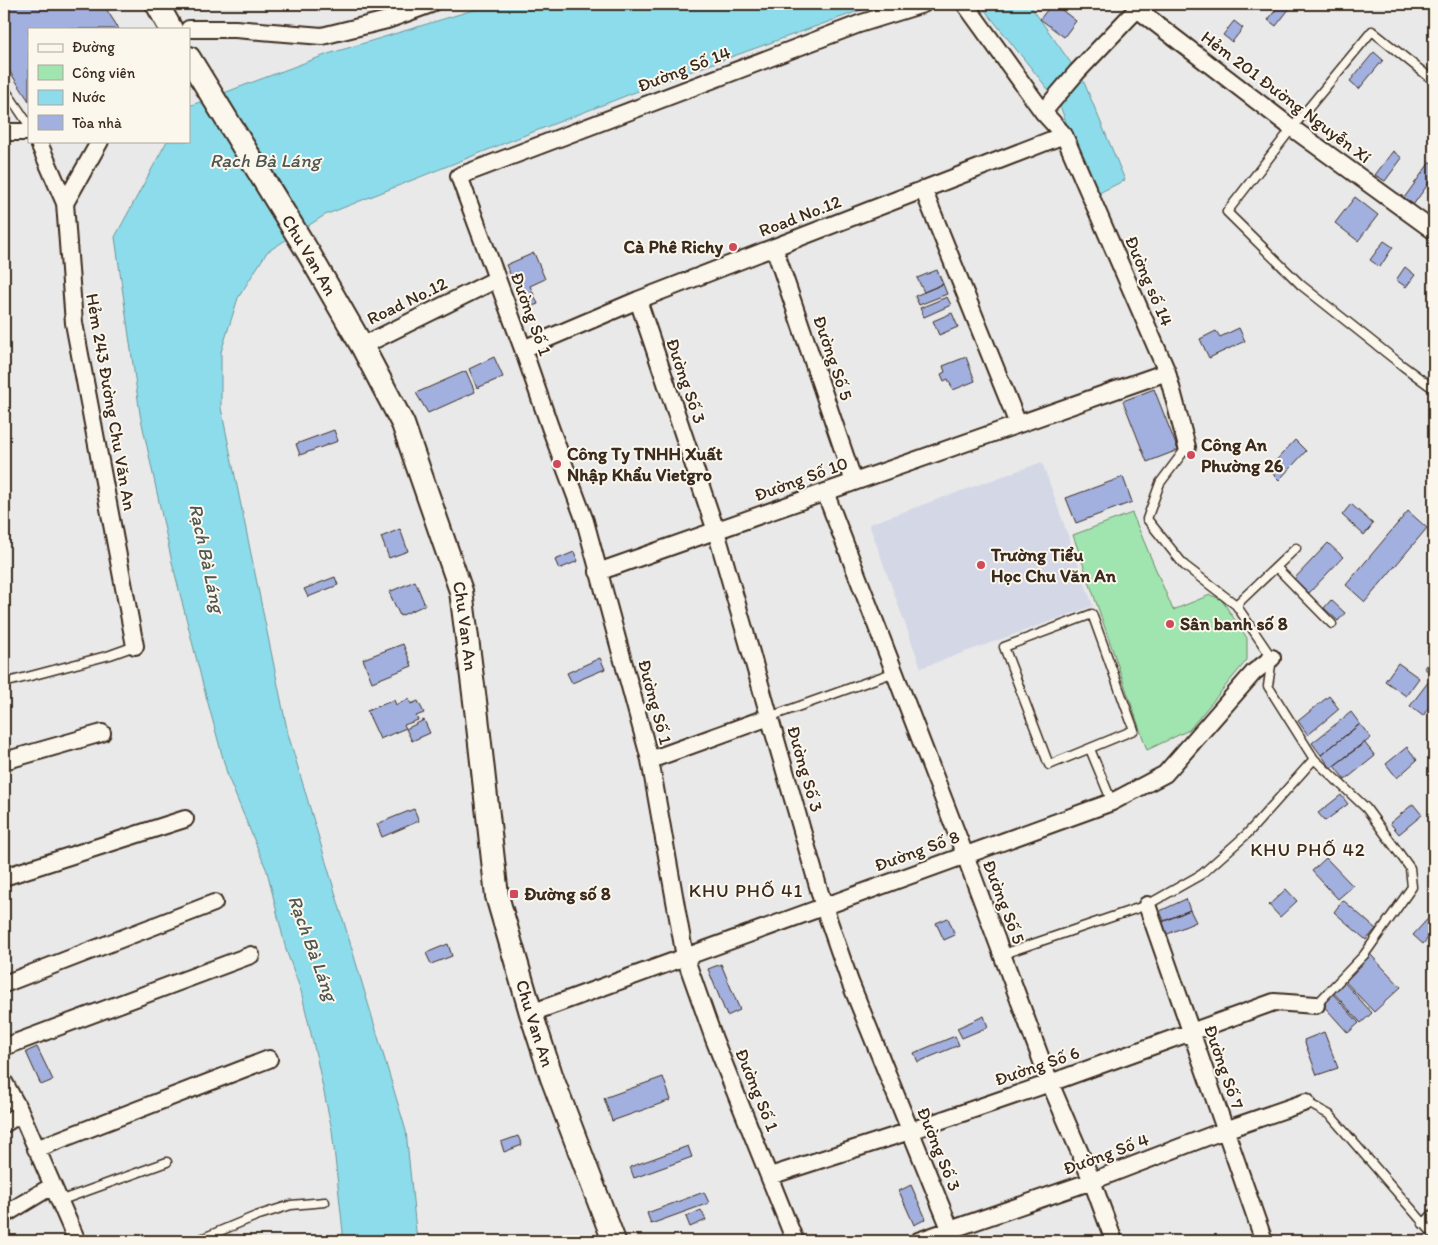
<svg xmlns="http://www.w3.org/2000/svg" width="1438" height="1245" viewBox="0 0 1438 1245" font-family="Itim,sans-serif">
<rect width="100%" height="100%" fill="#e9e9e9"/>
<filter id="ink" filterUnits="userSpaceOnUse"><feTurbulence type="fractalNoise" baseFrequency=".02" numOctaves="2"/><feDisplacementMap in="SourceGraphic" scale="10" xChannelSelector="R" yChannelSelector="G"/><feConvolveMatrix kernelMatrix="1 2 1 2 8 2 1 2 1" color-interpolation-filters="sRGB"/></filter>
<g filter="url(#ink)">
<path fill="#d4d8e6" d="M 1042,462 L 1093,606 L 921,668 L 869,524 Z"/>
<path fill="#a0e4af" stroke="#6e8766" d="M 1132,513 L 1173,610 L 1210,595 L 1221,599 L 1247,638 L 1247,660 L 1189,730 L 1147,750 L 1073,535 Z"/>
<path fill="#8ddceb" stroke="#6c9599" d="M 493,4 L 878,4 L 656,84 L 510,141 L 325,215 L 267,252 L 238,298 L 221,352 L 221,408 L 288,734 L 406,1131 L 417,1241 L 342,1241 L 343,1232 L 332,1130 L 316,1055 L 301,991 L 286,950 L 267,871 L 228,777 L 202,681 L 172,562 L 140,414 L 115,237 L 167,141 L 189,141 L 189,106 L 328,54 Z
M 980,4 L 1029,4 L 1083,80 L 1125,180 L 1093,196 L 1059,103 Z"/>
<path fill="#a2b0df" stroke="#3b2a1e" d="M 4,4 L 103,4 L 119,29 L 29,29 L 29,101 L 4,63 Z
M 1052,4 L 1054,4 L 1076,21 L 1064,37 L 1040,19 Z
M 1280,4 L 1293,4 L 1276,26 L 1268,20 Z
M 1234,21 L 1243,28 L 1232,42 L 1223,35 Z
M 1374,52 L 1383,60 L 1359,89 L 1350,81 Z
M 1393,151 L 1402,158 L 1385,181 L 1375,175 Z
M 1430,162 L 1434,165 L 1434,176 L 1413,205 L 1404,198 Z
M 1355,197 L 1378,215 L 1358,241 L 1335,223 Z
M 1384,241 L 1393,247 L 1380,267 L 1370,260 Z
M 534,253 L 545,279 L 530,286 L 538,304 L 527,308 L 519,291 L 518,292 L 506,265 Z
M 1405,267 L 1415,275 L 1406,287 L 1396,280 Z
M 937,270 L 943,284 L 924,292 L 917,278 Z
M 943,284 L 947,294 L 919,305 L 915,296 Z
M 947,297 L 951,305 L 924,317 L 920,308 Z
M 952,313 L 958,327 L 939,335 L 933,321 Z
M 1239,328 L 1245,341 L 1209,358 L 1200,339 L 1216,331 L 1220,337 Z
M 494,357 L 503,377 L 477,388 L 469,369 Z
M 966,357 L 975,381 L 953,390 L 948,379 L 944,381 L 941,374 L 945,372 L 943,366 Z
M 466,371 L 475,392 L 428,413 L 416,393 Z
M 1154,389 L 1178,450 L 1147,462 L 1123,401 Z
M 334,430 L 338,441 L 300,455 L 296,444 Z
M 1295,440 L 1306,451 L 1279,480 L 1268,469 Z
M 1123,477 L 1132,502 L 1076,523 L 1066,498 Z
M 1351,504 L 1373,524 L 1364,535 L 1342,515 Z
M 1408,511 L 1427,528 L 1365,602 L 1346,585 Z
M 400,529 L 408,551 L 389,558 L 381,537 Z
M 1328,543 L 1343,557 L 1309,593 L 1294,579 Z
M 574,552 L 578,561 L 559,569 L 555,560 Z
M 335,577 L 338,585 L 308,597 L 304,589 Z
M 415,581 L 425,605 L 400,616 L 389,592 Z
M 1331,600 L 1345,613 L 1338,621 L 1324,608 Z
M 403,644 L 412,666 L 372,682 L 363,659 Z
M 1434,655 L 1434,676 L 1424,668 Z
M 600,658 L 605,669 L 572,683 L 567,673 Z
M 1398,663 L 1419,678 L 1406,696 L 1385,681 Z
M 1432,677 L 1434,679 L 1434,699 L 1423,716 L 1410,706 Z
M 1329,696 L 1339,709 L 1308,735 L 1298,721 Z
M 409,699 L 411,704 L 418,701 L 424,713 L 416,716 L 418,720 L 404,725 L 406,728 L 380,739 L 367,711 L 394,700 L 396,705 Z
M 1351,712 L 1360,724 L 1321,755 L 1312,743 Z
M 424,720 L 430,733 L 412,741 L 406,729 Z
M 1360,724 L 1371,738 L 1331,768 L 1321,755 Z
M 1364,742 L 1375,756 L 1345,780 L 1334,766 Z
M 1407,747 L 1417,760 L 1397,778 L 1386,764 Z
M 1341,795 L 1348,804 L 1325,821 L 1318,813 Z
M 1413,804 L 1422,815 L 1399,834 L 1390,823 Z
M 414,809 L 419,821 L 382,837 L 377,824 Z
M 1326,858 L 1353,886 L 1338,899 L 1312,871 Z
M 1286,889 L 1297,901 L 1280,917 L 1269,905 Z
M 1186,899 L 1190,910 L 1164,921 L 1160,911 Z
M 1343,900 L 1376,929 L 1366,940 L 1334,912 Z
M 1190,910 L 1196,922 L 1163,936 L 1158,924 Z
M 1434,912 L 1434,931 L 1423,944 L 1413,935 Z
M 948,918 L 955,935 L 944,940 L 936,923 Z
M 448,944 L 452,956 L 431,964 L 426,953 Z
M 1370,954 L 1401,987 L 1374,1012 L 1343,979 Z
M 721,964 L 740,1010 L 727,1016 L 708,969 Z
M 1343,981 L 1372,1013 L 1361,1023 L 1332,991 Z
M 1332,993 L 1359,1023 L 1348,1033 L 1321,1003 Z
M 984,1016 L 988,1027 L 962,1038 L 957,1028 Z
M 1324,1032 L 1338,1068 L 1317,1075 L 1304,1040 Z
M 955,1036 L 959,1045 L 918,1062 L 914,1053 Z
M 37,1047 L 53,1080 L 41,1085 L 26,1052 Z
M 663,1077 L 671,1100 L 612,1121 L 604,1098 Z
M 518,1136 L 522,1145 L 504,1152 L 501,1142 Z
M 688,1146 L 692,1157 L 634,1178 L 630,1167 Z
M 911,1185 L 926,1219 L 914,1225 L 899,1191 Z
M 704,1192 L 709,1203 L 651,1224 L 647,1213 Z
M 701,1210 L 706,1220 L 690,1227 L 686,1217 Z"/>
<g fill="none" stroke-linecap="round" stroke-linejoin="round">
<defs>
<path id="lane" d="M 1434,81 L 1372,31 L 1292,128 L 1227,212 L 1301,285 L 1403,366 L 1434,389
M 4,88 L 29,125
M 1187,447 L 1160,483 L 1147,519 L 1184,565 L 1236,605 L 1272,658 L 1268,686 L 1314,759 L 1366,808 L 1410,868 L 1412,887 L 1364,955 L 1316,1005
M 1276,567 L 1332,624
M 1236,605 L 1296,548
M 1092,614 L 1134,730 L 1049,765 L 1004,647 Z
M 4,683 L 110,655 L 135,646
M 769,717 L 895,672
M 1090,749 L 1112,802
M 1003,954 L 1147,905 L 1202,874 L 1247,834 L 1314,759
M 1306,1102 L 1330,1115 L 1434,1235
M 59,1201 L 167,1162
M 1423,1224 L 1434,1213
M 196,1241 L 256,1216 L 291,1205 L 325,1202"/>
<path id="street" d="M 189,29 L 235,29 L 322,36 L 387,20 L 431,4
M 1043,112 L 1077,72 L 1137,9 L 1292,128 L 1434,231
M 4,132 L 29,132
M 1064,135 L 1167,372 L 1187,447
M 38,141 L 65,203
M 100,141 L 65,203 L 74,323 L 135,646
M 923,189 L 1018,424
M 774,247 L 854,482
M 638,300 L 716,531 L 824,907 L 850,982 L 955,1241
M 362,346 L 497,279
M 523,349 L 638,300 L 1064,135 L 1043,112 L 965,4
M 825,492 L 965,855 L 1050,1083 L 1092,1181 L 1114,1241
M 598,572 L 1167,372
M 650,760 L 769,717
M 4,761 L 102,733
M 4,877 L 185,819
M 1147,905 L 1264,1241
M 4,984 L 214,903
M 531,1013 L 1112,802 L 1165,774 L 1254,672 L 1272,658
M 4,1047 L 251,955
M 4,1082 L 21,1113 L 77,1241
M 4,1124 L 21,1113
M 36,1149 L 269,1059
M 770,1176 L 910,1131 L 1050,1083 L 1274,1002 L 1316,1005
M 4,1215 L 52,1186
M 795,1241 L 714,1039 L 685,957 L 650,760 L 585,521 L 550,427 L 523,349 L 459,176 L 859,24 L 923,4
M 918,1241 L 1092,1181 L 1225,1130 L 1306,1102"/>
<g id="secondary">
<path d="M 157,4 L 171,29"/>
<path id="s1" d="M 189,58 L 308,252 L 362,346 L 403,424 L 461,591 L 477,717 L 497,896 L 531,1013 L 552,1078 L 614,1241"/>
</g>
</defs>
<use href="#lane" stroke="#3b2a1e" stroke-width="11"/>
<use href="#street" stroke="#3b2a1e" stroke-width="20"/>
<use href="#secondary" stroke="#3b2a1e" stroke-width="26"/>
<use href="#lane" stroke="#fbf7ec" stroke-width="8"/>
<use href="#street" stroke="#fbf7ec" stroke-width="16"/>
<use href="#secondary" stroke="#fbf7ec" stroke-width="22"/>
</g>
</g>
<g fill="#d1495b" stroke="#fbf7ec" stroke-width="2">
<circle cx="733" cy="247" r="5"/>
<circle cx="1191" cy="455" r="5"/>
<circle cx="557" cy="464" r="5"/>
<circle cx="981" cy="565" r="5"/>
<circle cx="1170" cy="624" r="5"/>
<rect x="509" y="889" width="10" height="10" rx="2.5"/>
</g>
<g text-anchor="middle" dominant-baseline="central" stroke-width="4" stroke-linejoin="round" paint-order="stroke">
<g font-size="18" fill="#3b2a1e" stroke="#fbf7ec">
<text transform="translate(684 69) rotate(-21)">Đường Số 14</text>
<text transform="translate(1286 97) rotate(37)">Hẻm 201 Đường Nguyễn Xí</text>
<text transform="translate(800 216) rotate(-21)">Road No.12</text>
<text stroke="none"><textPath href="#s1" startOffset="231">Chu Van An</textPath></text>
<text transform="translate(1149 281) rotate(67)">Đường số 14</text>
<text transform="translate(407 301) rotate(-26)">Road No.12</text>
<text transform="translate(531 314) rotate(70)">Đường Số 1</text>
<text transform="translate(833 358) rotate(71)">Đường Số 5</text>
<text transform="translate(686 381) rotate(71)">Đường Số 3</text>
<text transform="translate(111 402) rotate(80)">Hẻm 243 Đường Chu Văn An</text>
<text transform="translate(801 479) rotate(-20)">Đường Số 10</text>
<text stroke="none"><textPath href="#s1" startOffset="636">Chu Van An</textPath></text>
<text transform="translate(655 702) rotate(75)">Đường Số 1</text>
<text transform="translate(805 769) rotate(74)">Đường Số 3</text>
<text transform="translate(917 851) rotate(-20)">Đường Số 8</text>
<text transform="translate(1004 902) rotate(69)">Đường Số 5</text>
<text stroke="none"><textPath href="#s1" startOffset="1041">Chu Van An</textPath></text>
<text transform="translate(1037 1066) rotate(-19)">Đường Số 6</text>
<text transform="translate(1224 1067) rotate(71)">Đường Số 7</text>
<text transform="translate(757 1090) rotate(68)">Đường Số 1</text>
<text transform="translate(939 1149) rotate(68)">Đường Số 3</text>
<text transform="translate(1106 1154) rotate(-20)">Đường Số 4</text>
</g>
<g font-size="18" font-weight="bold" fill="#3b2a1e" stroke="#fbf7ec" text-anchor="start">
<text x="723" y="247" text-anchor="end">Cà Phê Richy</text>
<text x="1201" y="445">Công An<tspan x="1201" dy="21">Phường 26</tspan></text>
<text x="567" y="454">Công Ty TNHH Xuất<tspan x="567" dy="21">Nhập Khẩu Vietgro</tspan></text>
<text x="991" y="555">Trường Tiểu<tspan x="991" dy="21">Học Chu Văn An</tspan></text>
<text x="1180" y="624">Sân banh số 8</text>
<text x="524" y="894">Đường số 8</text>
</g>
<g font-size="19" font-style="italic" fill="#505651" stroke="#fbf7ec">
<text x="265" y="160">Rạch Bà Láng</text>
<text transform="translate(207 558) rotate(78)">Rạch Bà Láng</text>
<text transform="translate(313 948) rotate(70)">Rạch Bà Láng</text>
</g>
<g font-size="19" letter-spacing="1" fill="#3b2a1e" stroke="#fbf7ec">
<text x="1308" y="849">KHU PHỐ 42</text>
<text x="746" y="890">KHU PHỐ 41</text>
</g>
</g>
<rect width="1438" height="1245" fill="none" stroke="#fbf7ec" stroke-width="20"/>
<rect x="10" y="10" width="1418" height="1225" fill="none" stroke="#3b2a1e" stroke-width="2" filter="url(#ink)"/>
<rect x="28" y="28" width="162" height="115" fill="#fbf7ec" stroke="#aea59a"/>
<rect x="38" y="44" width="25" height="8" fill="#fbf7ec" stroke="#aea59a"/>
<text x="72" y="52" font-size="15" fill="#3b2a1e">Đường</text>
<rect x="38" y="65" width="25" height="15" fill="#a0e4af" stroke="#aea59a"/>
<text x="72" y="78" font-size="15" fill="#3b2a1e">Công viên</text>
<rect x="38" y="90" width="25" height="15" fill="#8ddceb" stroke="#aea59a"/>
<text x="72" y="102" font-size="15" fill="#3b2a1e">Nước</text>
<rect x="38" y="115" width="25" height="15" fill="#a2b0df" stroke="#aea59a"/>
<text x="72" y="128" font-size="15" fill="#3b2a1e">Tòa nhà</text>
</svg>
